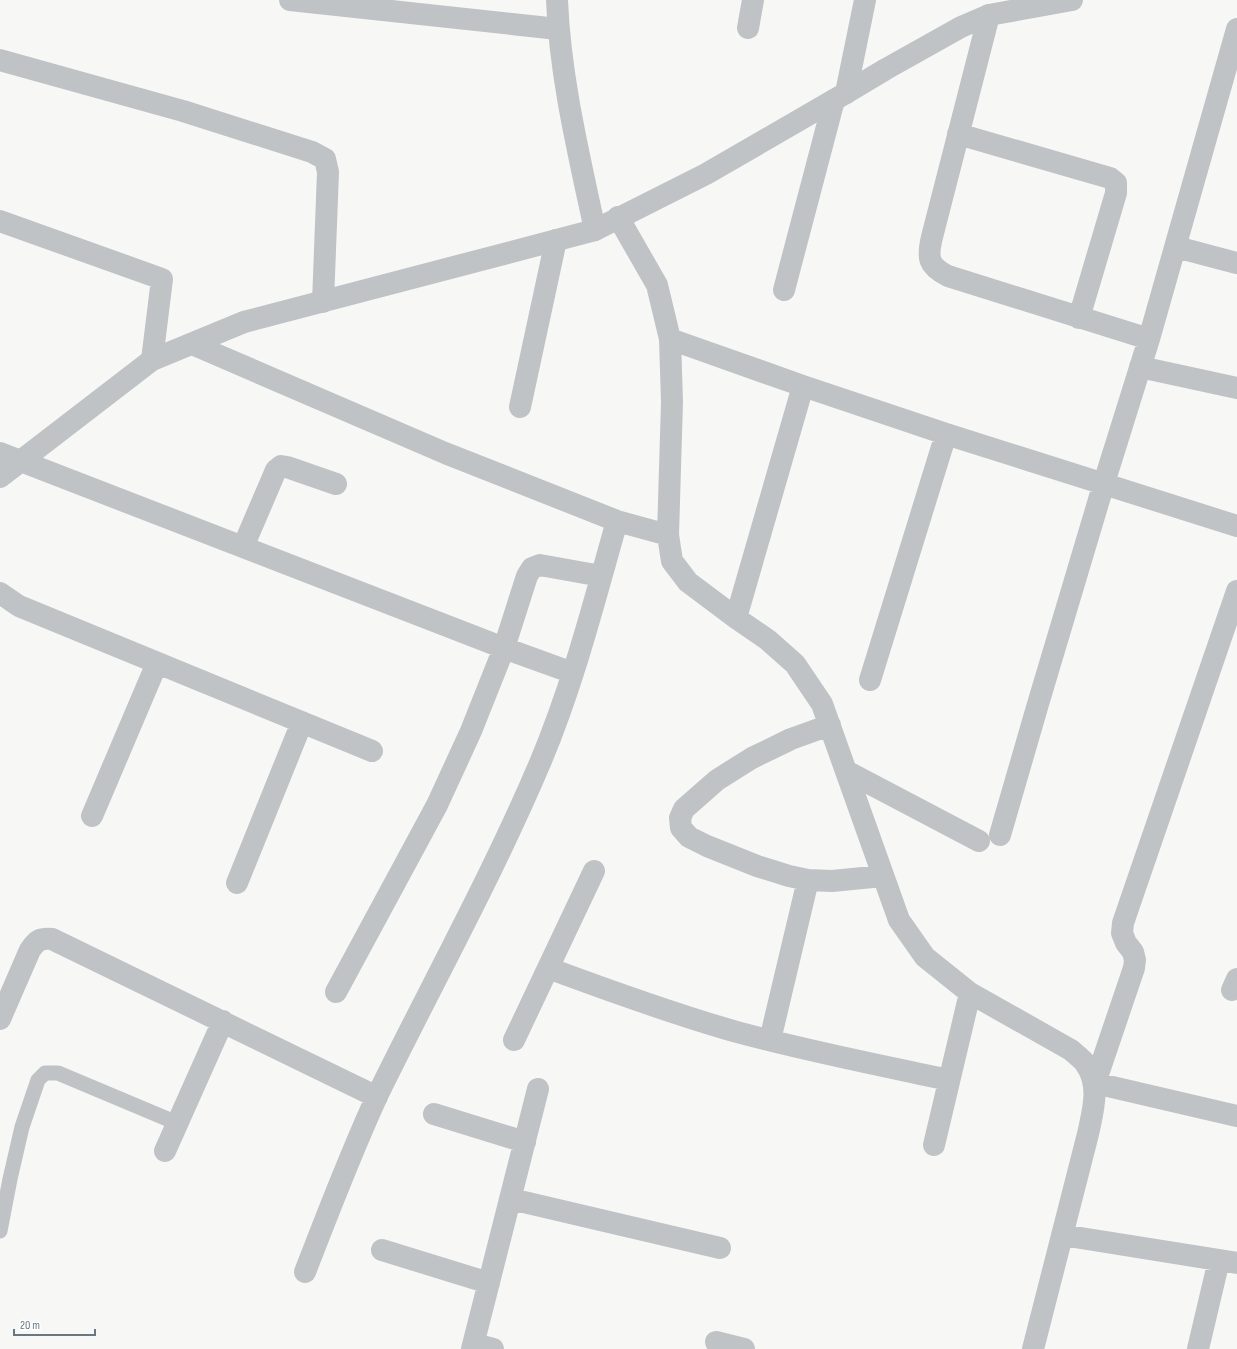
<svg xmlns="http://www.w3.org/2000/svg" width="1237" height="1349" viewBox="0 0 1237 1349" font-family="'Sofia Sans Condensed',sans-serif">
<rect width="100%" height="100%" fill="#f7f7f5"/>
<g fill="none" stroke-linecap="round" stroke-linejoin="round">
<path stroke="#bfc3c6" stroke-width="15" d="M 0,1231 L 10,1179 L 22,1127 L 38,1080 L 45,1073 L 58,1073 L 177,1123"/>
<path stroke="#bfc3c6" stroke-width="22" d="M 290,0 L 558,29
M 557,0 C 560,77 579,155 595,230
M 989,15 L 932,237 C 927,258 928,266 948,276 L 1149,339
M 748,28 L 753,0
M 0,60 L 183,111 L 312,152 L 325,159 L 328,172 L 323,302
M 846,93 L 865,0
M 958,134 L 1110,178 L 1116,183 L 1116,193 L 1079,318
M 618,217 L 657,285 L 670,339 L 672,402 L 668,535 L 672,561 L 688,582 L 736,618 L 768,640 L 795,664 L 822,704 L 899,920 L 925,957 L 970,993 L 1071,1050 C 1075,1054 1081,1058 1085,1063 C 1101,1085 1093,1110 1088,1134 L 1033,1349
M 0,221 L 162,279 L 152,360
M 1176,247 L 1237,263
M 784,290 L 834,100
M 670,339 L 803,386 L 946,434 L 1237,526
M 192,344 L 445,453 L 617,521 L 668,535
M 1140,367 L 1237,388
M 520,407 L 556,240
M 0,453 L 504,648 L 573,673
M 243,547 L 276,470 L 281,466 L 287,467 L 336,484
M 1237,591 L 1123,923 L 1122,933 L 1126,943 L 1133,952 L 1135,960 L 1134,968 L 1095,1083 L 1237,1116
M 0,593 L 19,606 L 372,751
M 736,618 L 803,386
M 870,680 L 946,434
M 830,725 L 791,739 L 752,758 L 717,780 L 684,809 L 680,818 L 681,828 L 689,837 L 707,846 L 757,866 L 789,876 L 808,880 L 832,881 L 883,876
M 846,771 L 979,841
M 92,816 L 157,663
M 1000,835 L 1038,704 L 1104,483 L 1149,339 L 1237,29
M 237,883 L 302,722
M 548,968 C 610,991 673,1014 737,1032 C 807,1051 879,1065 949,1080
M 1232,990 L 1237,979
M 336,992 L 437,805 L 471,731 L 504,648 L 527,576 L 532,568 L 540,565 L 601,576
M 0,1019 L 30,950 C 37,940 40,938 52,939 L 377,1097
M 514,1040 L 594,871
M 770,1040 L 808,880
M 434,1114 L 525,1142
M 934,1145 L 970,993
M 165,1151 L 223,1021
M 511,1199 L 720,1248
M 1062,1235 L 1237,1263
M 382,1250 L 489,1283
M 305,1272 C 328,1213 351,1152 378,1094 C 432,984 492,876 540,763 C 573,685 594,602 617,521
M 716,1342 L 744,1349
M 474,1344 L 493,1349
M 472,1349 L 538,1089
M 1198,1349 L 1219,1260"/>
<path stroke="#bfc3c6" stroke-width="22" d="M 0,477 L 152,360 L 244,322 L 595,230 L 706,174 L 846,93 L 886,69 L 961,27 L 989,15 L 1072,0"/>
</g>
<path d="M14 1329v6h81v-6" fill="none" stroke="#697783" stroke-width="2"/>
<text x="20" y="1329" font-size="12" fill="#697783" stroke="#ffffff" stroke-width="3" paint-order="stroke">20 m</text>
</svg>
